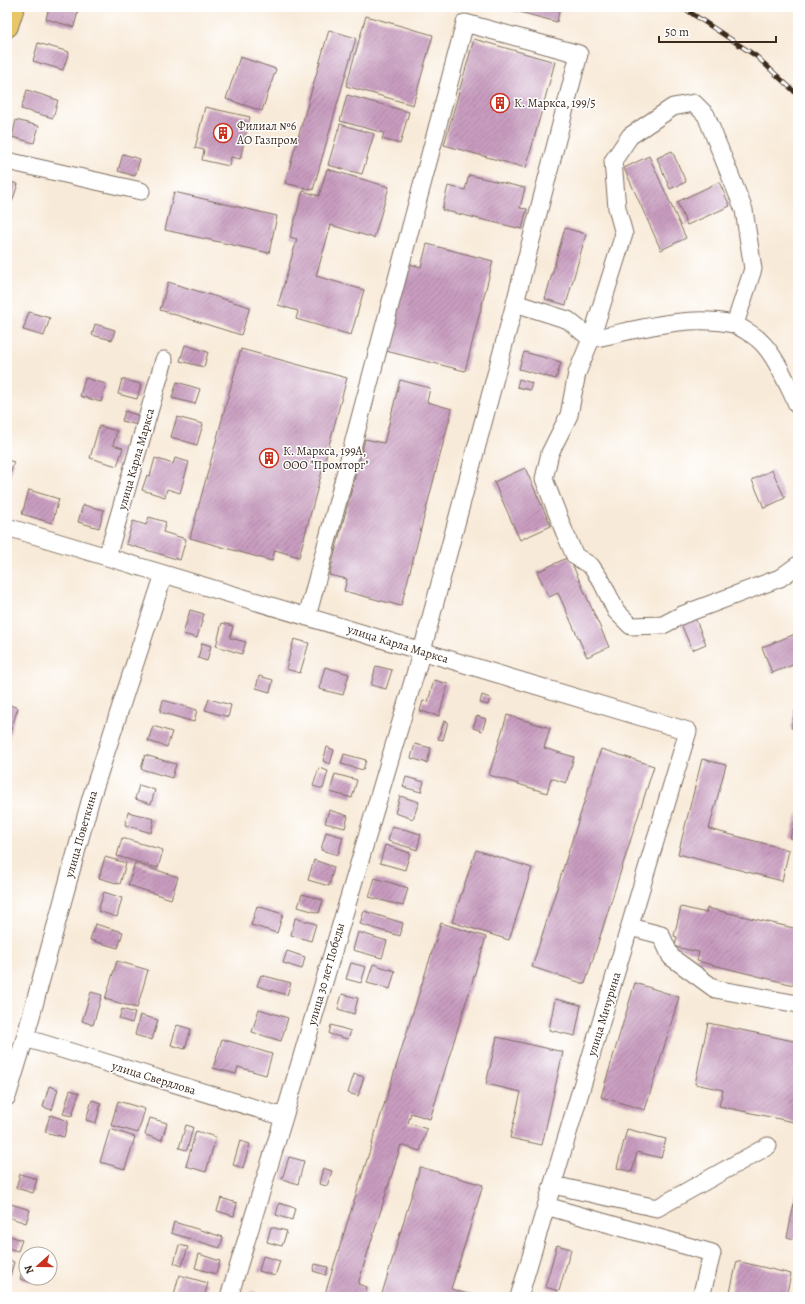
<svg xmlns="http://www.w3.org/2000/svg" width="805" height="1304" viewBox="0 0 805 1304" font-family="Alegreya,serif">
<defs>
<pattern id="building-hatch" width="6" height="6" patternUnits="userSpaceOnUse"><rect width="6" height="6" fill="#c89cbf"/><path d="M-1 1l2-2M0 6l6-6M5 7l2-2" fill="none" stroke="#a47f9b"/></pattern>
</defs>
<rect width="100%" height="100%" fill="#fff"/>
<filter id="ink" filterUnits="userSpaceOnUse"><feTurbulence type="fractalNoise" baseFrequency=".025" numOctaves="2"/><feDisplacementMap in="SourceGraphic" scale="8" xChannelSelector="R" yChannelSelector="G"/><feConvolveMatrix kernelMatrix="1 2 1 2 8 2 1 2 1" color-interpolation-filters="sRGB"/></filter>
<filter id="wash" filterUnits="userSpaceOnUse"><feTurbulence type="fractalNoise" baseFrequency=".012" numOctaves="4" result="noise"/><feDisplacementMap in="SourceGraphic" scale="16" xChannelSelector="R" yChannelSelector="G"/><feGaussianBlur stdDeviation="0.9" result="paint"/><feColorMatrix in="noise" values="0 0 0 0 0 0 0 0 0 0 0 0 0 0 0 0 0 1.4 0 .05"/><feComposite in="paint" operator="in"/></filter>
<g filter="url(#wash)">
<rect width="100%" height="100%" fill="#f8ead8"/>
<g id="blocks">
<path fill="url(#building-hatch)" d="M 49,7 L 63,7 L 78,11 L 74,27 L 46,19 Z
M 501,7 L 560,7 L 557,22 Z
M 366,16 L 433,35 L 413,105 L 346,86 Z
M 329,30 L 356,38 L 313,190 L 285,183 Z
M 474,39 L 555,62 L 526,168 L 444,145 Z
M 38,43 L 69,52 L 63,70 L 33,61 Z
M 240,57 L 276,69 L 262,111 L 226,99 Z
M 27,90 L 58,100 L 53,118 L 21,109 Z
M 347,95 L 409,112 L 400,144 L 382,139 L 384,133 L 340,121 Z
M 205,107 L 250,117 L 240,159 L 231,157 L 229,166 L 202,160 L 204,150 L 195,148 Z
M 16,120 L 39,126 L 34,143 L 12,137 Z
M 340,124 L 374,134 L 362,174 L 328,165 Z
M 672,151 L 686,182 L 670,189 L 657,158 Z
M 123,154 L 140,159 L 135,176 L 118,171 Z
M 649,156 L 686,238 L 661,250 L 624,168 Z
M 327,169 L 389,187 L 374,238 L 331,225 L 316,276 L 364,290 L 351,335 L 296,319 L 298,311 L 278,305 L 297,239 L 290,237 L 303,191 L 319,196 Z
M 469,175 L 525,188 L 520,208 L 527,209 L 522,229 L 442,210 L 448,186 L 465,190 Z
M 7,181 L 18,184 L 12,202 L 7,200 Z
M 719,182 L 730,206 L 687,225 L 677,202 Z
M 174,192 L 277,216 L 269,253 L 165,230 Z
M 565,228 L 586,234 L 566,305 L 545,299 Z
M 427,244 L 493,261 L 465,371 L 382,350 L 405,263 L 421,267 Z
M 168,282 L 250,307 L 241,335 L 160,310 Z
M 29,312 L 50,318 L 44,336 L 23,330 Z
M 95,324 L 115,330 L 112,340 L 92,335 Z
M 185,345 L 208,352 L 204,367 L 180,361 Z
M 241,349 L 347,378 L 299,557 L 275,550 L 272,561 L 190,538 Z
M 524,352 L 561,362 L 556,379 L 519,369 Z
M 85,378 L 106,384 L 101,402 L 80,396 Z
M 122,379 L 141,384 L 137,399 L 118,394 Z
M 519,379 L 532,383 L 530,390 L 517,387 Z
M 400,380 L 430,388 L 427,402 L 452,409 L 401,606 L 344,591 L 347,579 L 329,575 L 365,439 L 384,443 Z
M 177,382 L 200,389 L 195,404 L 172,398 Z
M 125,411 L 140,416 L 137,425 L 122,421 Z
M 177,417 L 203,424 L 197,445 L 171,437 Z
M 99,426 L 117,431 L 113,445 L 123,448 L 117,466 L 90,458 Z
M 155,458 L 173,464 L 175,458 L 189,462 L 180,493 L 167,489 L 165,497 L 142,490 L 147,475 L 150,476 Z
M 7,460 L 14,462 L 7,485 Z
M 525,468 L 551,526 L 520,540 L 494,482 Z
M 772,470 L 785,498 L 764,508 L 752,480 Z
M 29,490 L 59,499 L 52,523 L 22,514 Z
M 83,505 L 104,510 L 99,528 L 78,522 Z
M 149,517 L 166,522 L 163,532 L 186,539 L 180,560 L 126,544 L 133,521 L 146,525 Z
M 569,557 L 609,647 L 587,657 L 558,593 L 549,597 L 537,572 Z
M 190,610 L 204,614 L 197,638 L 183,634 Z
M 695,618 L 706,644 L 692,650 L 681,624 Z
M 222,623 L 233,626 L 230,638 L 246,642 L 242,654 L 216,646 Z
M 798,633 L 798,663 L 772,673 L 762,647 Z
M 294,639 L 309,643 L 300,673 L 286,669 Z
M 202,643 L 211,646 L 207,661 L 198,658 Z
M 376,666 L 392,670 L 386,689 L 371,685 Z
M 325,667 L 349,674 L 343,695 L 319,689 Z
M 259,676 L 273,680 L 270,692 L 256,688 Z
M 434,680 L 448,684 L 439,716 L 420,711 L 423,701 L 428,702 Z
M 482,695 L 490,698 L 488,705 L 480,703 Z
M 209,699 L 231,705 L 228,717 L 205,710 Z
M 163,700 L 197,710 L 194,722 L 160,712 Z
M 797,703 L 798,703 L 798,730 L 791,728 Z
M 7,704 L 18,708 L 7,742 Z
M 507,715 L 550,728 L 544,748 L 574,757 L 566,783 L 551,778 L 547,793 L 489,775 Z
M 477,716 L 486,719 L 482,731 L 473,728 Z
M 444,721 L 448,722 L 443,740 L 438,739 Z
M 153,726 L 172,732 L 167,747 L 148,741 Z
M 415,744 L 431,748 L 427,763 L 411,758 Z
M 327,747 L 334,750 L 330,764 L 323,761 Z
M 601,749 L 654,766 L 585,984 L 532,967 Z
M 344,754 L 366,760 L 363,770 L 341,764 Z
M 145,755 L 176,764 L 172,778 L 141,769 Z
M 702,759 L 726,765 L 709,829 L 789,850 L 782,881 L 678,854 Z
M 319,768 L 328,771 L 323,789 L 313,786 Z
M 335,774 L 357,780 L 352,798 L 330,792 Z
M 406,777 L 424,782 L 421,792 L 403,787 Z
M 139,785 L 155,790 L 151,804 L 135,799 Z
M 400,796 L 419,802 L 413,819 L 395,813 Z
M 329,810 L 348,816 L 345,828 L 325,823 Z
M 128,812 L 154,819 L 151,833 L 125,825 Z
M 798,812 L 798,840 L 790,838 Z
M 392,826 L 421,834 L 417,850 L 388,841 Z
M 326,832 L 343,837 L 338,855 L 321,850 Z
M 122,838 L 163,850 L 158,868 L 117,856 Z
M 385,845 L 410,853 L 405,870 L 380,863 Z
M 476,850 L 532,868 L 509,940 L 452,922 Z
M 105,857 L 126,863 L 120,884 L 99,878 Z
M 314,860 L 334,867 L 329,886 L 308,880 Z
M 135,863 L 178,877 L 171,899 L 128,885 Z
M 375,878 L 408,888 L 403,906 L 369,897 Z
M 104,892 L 122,898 L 117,917 L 98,911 Z
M 302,894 L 323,900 L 319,913 L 298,907 Z
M 257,906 L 283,914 L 277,933 L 251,925 Z
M 681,907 L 706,913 L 707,908 L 798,929 L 798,986 L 697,961 L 699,952 L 675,947 L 677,937 L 674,936 Z
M 364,911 L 403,923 L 400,936 L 360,924 Z
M 295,918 L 316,924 L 311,941 L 291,935 Z
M 441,923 L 486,937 L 430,1119 L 411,1113 L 408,1123 L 427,1129 L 420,1151 L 401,1145 L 358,1284 L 367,1287 L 364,1297 L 324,1297 Z
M 95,924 L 123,932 L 118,948 L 90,940 Z
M 358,932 L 387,941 L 382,958 L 353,950 Z
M 287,951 L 305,957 L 302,969 L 283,963 Z
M 117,961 L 148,970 L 137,1008 L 105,999 Z
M 351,963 L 366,967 L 361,983 L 346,979 Z
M 373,964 L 395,971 L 390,989 L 367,983 Z
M 261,975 L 291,983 L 287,995 L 257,986 Z
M 635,983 L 679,997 L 645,1110 L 601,1097 Z
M 91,992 L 102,995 L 93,1025 L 82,1021 Z
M 342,994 L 358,998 L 354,1014 L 338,1009 Z
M 555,999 L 581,1005 L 575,1036 L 549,1030 Z
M 122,1009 L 135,1013 L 132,1023 L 119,1019 Z
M 259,1009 L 288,1018 L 281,1041 L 252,1032 Z
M 140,1015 L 158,1020 L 152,1040 L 135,1035 Z
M 708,1023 L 798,1042 L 798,1123 L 719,1106 L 723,1090 L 695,1084 Z
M 177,1025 L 191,1029 L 185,1049 L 171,1045 Z
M 331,1025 L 351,1031 L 348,1039 L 329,1034 Z
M 497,1037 L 563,1052 L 542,1145 L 510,1138 L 521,1092 L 486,1084 Z
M 222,1039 L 272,1054 L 266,1075 L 238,1067 L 236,1074 L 213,1068 Z
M 354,1074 L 364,1077 L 358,1096 L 348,1093 Z
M 49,1086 L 58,1089 L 52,1110 L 43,1107 Z
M 70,1090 L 79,1093 L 72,1116 L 63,1114 Z
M 92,1100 L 101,1103 L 96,1123 L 86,1120 Z
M 118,1101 L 145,1109 L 138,1133 L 111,1125 Z
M 50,1115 L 68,1121 L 64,1137 L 45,1132 Z
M 150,1118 L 167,1123 L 162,1140 L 145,1135 Z
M 186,1125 L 193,1127 L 187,1150 L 179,1148 Z
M 110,1129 L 135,1137 L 125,1169 L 100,1162 Z
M 627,1129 L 666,1139 L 661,1158 L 637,1152 L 632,1172 L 617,1168 Z
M 196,1131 L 216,1137 L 206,1172 L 186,1166 Z
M 240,1141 L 250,1144 L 243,1168 L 233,1165 Z
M 289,1157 L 304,1161 L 298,1184 L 282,1179 Z
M 420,1167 L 483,1185 L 451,1289 L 478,1297 L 381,1297 Z
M 323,1168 L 332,1171 L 327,1186 L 319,1184 Z
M 20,1174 L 37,1179 L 33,1193 L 16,1188 Z
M 797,1190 L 798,1190 L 798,1240 L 787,1237 Z
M 221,1198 L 237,1203 L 234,1216 L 217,1211 Z
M 279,1203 L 295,1208 L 292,1220 L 276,1215 Z
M 11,1204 L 30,1210 L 26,1223 L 8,1217 Z
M 174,1222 L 223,1237 L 220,1248 L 171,1233 Z
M 271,1227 L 287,1231 L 282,1246 L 267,1242 Z
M 7,1235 L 22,1240 L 18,1251 L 7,1248 Z
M 179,1245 L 188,1247 L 182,1266 L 174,1263 Z
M 557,1245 L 571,1249 L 559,1291 L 545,1287 Z
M 199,1254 L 220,1261 L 216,1274 L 195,1268 Z
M 263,1256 L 280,1261 L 275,1276 L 259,1271 Z
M 7,1259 L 14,1262 L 10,1276 L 7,1275 Z
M 737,1261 L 791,1274 L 786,1297 L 729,1297 Z
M 315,1264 L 328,1267 L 326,1275 L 313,1271 Z
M 23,1269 L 26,1270 L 26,1278 L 39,1278 L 38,1284 L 20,1279 Z
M 179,1275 L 208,1283 L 204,1297 L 182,1297 L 174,1295 Z
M 251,1291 L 270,1297 L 250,1297 Z
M 7,1292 L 20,1295 L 19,1297 L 7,1297 Z"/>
</g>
</g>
<g filter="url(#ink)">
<use href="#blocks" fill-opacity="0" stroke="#7d6d5f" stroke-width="1"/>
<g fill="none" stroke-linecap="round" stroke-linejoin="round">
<defs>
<path id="minor" d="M 7,161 L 141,191
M 515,303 L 568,320 L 591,339
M 735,324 L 753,269 L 744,210 L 706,115 L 694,103 L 673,107 L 630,136 L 613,161 L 617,208 L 624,234 L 591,339 L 577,373 L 569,415 L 550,453 L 544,479 L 564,531 L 575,556 L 591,566 L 602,582 L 616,611 L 631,626 L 663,625 L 682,615 L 780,578 L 798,565
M 591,339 C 637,330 687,314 733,324 C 739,326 755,336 759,340 C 776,355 788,386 798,406
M 7,527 L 688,731 L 519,1297
M 107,557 L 164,360
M 630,927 L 661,935 L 671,957 L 715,989 L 798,1004
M 25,1038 L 284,1117
M 7,1097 L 25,1038 L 91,798 L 164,574
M 553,1185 L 657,1208 L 768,1146
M 546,1206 L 712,1253 L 701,1297
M 229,1297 L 284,1117 L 422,651 L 515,303 L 579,54 L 465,23 L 307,617"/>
<path id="major" d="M 7,26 L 13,7"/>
</defs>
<use href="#minor" stroke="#7d6d5f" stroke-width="19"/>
<use href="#major" stroke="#7d6d5f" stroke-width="24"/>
<use href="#minor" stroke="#fff" stroke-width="17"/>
<use href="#major" stroke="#e9c769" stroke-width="22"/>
<defs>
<path id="rail" d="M 682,7 L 756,56 L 798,95"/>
</defs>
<use href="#rail" stroke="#3b2a1e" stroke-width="4.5"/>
<use href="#rail" stroke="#fff" stroke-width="3" stroke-dasharray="9" stroke-linecap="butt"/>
</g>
</g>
<defs>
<symbol id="building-ring" viewBox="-11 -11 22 22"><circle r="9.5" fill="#fff" stroke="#c8321e" stroke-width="1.5"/><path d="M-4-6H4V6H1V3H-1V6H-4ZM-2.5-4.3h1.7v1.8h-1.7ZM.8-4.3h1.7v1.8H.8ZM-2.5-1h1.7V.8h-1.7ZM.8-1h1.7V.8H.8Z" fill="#c8321e"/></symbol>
</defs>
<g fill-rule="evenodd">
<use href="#building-ring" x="489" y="92" width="22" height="22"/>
<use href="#building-ring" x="212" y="122" width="22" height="22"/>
<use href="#building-ring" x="258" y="447" width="22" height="22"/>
</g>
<g text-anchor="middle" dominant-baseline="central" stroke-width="3" stroke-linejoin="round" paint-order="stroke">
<g font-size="12" fill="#3b2a1e" stroke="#fff" text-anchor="start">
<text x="514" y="103">К. Маркса, 199/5</text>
<text x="237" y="126">Филиал №6<tspan x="237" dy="14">АО Газпром</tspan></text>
<text x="283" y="451">К. Маркса, 199А,<tspan x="283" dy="14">ООО "Промторг"</tspan></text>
</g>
<g font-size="12" fill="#3b2a1e" stroke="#fff">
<text transform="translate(136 459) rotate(-74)">улица Карла Маркса</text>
<text transform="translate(398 644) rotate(17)">улица Карла Маркса</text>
<text transform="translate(81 834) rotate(-74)">улица Поветкина</text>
<text transform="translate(326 974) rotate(-74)">улица 30 лет Победы</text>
<text transform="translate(604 1014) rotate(-73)">улица Мичурина</text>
<text transform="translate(154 1078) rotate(17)">улица Свердлова</text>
</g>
</g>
<rect width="805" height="1304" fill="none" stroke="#fff" stroke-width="24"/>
<g transform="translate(38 1266) rotate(249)"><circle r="19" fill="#ffffff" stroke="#b1aaa5"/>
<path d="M0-3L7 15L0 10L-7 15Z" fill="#c8321e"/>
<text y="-6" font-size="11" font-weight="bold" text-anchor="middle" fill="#3b2a1e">N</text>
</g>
<path d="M659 36v6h117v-6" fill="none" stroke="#3b2a1e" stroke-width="2"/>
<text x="665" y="36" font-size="12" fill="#3b2a1e" stroke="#ffffff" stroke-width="3" paint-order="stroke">50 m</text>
</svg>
